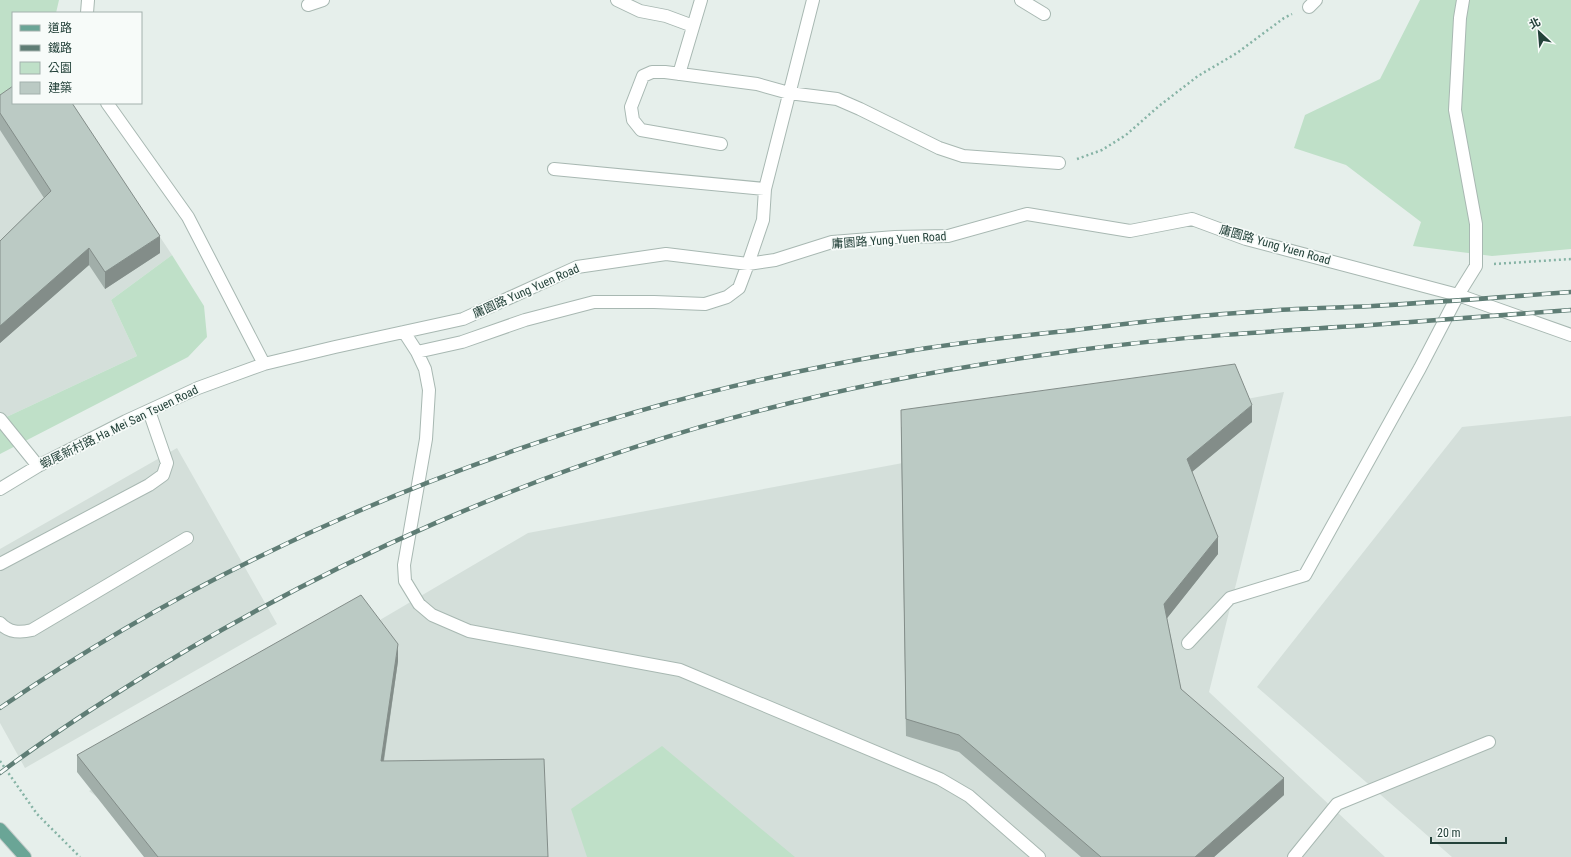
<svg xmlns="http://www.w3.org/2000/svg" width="1571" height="857" viewBox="0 0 1571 857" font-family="'Roboto Condensed','Noto Sans TC',sans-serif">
<rect width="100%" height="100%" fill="#e6efeb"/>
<path fill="#d4dfda" d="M 0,100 L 13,103 L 71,103 L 172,255 L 111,300 L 137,356 L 0,420 Z
M 1284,392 L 1209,692 L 1385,857 L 176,857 L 89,791 L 528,533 Z
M 1571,416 L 1571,857 L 1452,857 L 1257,687 L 1462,427 Z
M 177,448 L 277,624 L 25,768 L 0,723 L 0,549 Z"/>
<path fill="#bfe0c8" d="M 0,0 L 59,0 L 56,13 L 13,13 L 13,92 L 0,100 Z
M 1420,0 L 1571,0 L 1571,249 L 1492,256 L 1413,246 L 1421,222 L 1346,165 L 1294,148 L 1305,115 L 1380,79 Z
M 172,255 L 204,306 L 207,337 L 188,357 L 0,454 L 0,420 L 137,356 L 111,300 Z
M 662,746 L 795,857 L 587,857 L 571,809 Z"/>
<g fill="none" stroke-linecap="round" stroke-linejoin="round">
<defs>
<path id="minor" d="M 617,0 L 640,11 L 666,16 L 693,26
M 1021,0 L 1044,14
M 308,5 L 323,0
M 1309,7 L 1316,0
M 87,13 L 88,0
M 679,74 L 701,0
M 107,103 L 188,217 L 264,364
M 721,144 L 641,130 L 633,120 L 631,107 L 643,76 L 652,72 L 665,72 L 757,84 L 789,93 L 837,99 L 860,109 L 939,148 L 963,156 L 1059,163
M 554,169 L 765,189
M 404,332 L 417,352 L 425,369 L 429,390 L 426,439 L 404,565 L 405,581 L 419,604 L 432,615 L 469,631 L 680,670 L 940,779 L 969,796 L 1039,857
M 417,352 L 462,342 L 525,320 L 594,302 L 654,302 L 705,304 L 727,297 L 739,288 L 748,264 L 763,220 L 765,189 L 813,0
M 0,419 L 38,466
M 0,489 L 38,466 L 126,421 L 198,388 L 264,364 L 335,347 L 463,319 L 577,267 L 666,254 L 748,264 L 775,260 L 832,242 L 895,237 L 948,236 L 1027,214 L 1130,231 L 1192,219 L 1246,239 L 1458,295 L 1571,335
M 0,564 L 149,485 L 163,475 L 167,463 L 149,411
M 0,623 C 9,633 20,633 32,630 L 187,538
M 1188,643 L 1230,598 L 1305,575 L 1420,368 L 1458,295 L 1476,266 L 1476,224 L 1455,110 L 1460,18 L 1463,0
M 1294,857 L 1337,804 L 1489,742"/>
<path id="major" d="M 0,829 L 25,857"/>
</defs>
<use href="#minor" stroke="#a8b8b2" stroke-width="14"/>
<use href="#major" stroke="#c2cac8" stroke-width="14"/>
<path stroke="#86b3a5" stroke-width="2.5" stroke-dasharray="2 3" stroke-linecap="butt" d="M 1077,159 L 1102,150 L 1126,135 L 1159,106 L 1198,76 L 1237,53 L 1284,18 L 1292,14
M 1494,264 L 1571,259
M 0,761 L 37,814 L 80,857"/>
<use href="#minor" stroke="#fff" stroke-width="12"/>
<use href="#major" stroke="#6aa596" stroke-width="12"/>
<defs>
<path id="rail" d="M 0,708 C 266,525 585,404 903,352 C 960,342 1018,336 1075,330 C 1138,322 1202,315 1265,311 C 1301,308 1337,308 1373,306 C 1439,302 1505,297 1571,292
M 0,773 C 40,743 82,715 125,688 C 322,563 540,467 766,409 C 869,382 974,364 1079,350 C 1176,337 1273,331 1371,325 C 1437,320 1504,315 1571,310"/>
</defs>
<use href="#rail" stroke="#5f7d75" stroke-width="4.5"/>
<use href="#rail" stroke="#f7fbf9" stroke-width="3" stroke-dasharray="9" stroke-linecap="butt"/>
</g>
<path fill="#a1aea9" d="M 0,95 L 160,253 L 105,289 L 89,265 L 0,343 L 0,241 L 44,198 L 0,130 Z
M 1252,422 L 1192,472 L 1218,554 L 1167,618 L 1181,689 L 1284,795 L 1214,857 L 1081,857 L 959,752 L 906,736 L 901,427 Z
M 398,661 L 384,761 L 548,857 L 144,857 L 77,772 L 77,755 Z"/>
<path fill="#838d89" d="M 160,236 L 160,253 L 105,289 L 105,272 Z
M 89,248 L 89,265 L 0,343 L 0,326 Z
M 1252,405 L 1252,422 L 1187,476 L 1187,459 Z
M 1218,537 L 1218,554 L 1164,622 L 1164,604 Z
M 398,644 L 398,661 L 381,778 L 381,761 Z
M 1284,778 L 1284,795 L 1214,857 L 1195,857 Z"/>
<path fill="#bbcac4" stroke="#838d89" d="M 13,86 L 13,103 L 72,103 L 160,236 L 105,272 L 89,248 L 0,326 L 0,241 L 51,191 L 0,113 L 0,95 Z
M 1235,364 L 1252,405 L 1187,459 L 1218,537 L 1164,604 L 1181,689 L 1284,778 L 1195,857 L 1101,857 L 959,735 L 906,719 L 901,410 Z
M 361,595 L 398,644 L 381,761 L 544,759 L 548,857 L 158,857 L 77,755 Z"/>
<g text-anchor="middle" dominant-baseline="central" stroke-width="3.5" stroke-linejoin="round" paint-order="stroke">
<g font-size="12" fill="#24423a" stroke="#f7fbf9">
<text transform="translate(889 240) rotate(-4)">庸園路 Yung Yuen Road</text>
<text transform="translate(1275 245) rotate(16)">庸園路 Yung Yuen Road</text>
<text transform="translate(526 291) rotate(-24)">庸園路 Yung Yuen Road</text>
<text transform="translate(119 427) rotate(-26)">蝦尾新村路 Ha Mei San Tsuen Road</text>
</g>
</g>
<rect x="12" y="12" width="130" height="92" fill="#f7fbf9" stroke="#a3b1ad"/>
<rect x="20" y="25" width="20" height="6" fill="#6aa596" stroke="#a3b1ad"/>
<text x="48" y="32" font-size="12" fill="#24423a">道路</text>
<rect x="20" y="45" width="20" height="6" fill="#5f7d75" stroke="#a3b1ad"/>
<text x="48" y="52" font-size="12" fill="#24423a">鐵路</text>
<rect x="20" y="62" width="20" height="12" fill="#bfe0c8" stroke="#a3b1ad"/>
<text x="48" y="72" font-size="12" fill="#24423a">公園</text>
<rect x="20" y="82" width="20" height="12" fill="#bbcac4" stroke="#a3b1ad"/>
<text x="48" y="92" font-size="12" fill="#24423a">建築</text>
<g transform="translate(1539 32) rotate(334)" stroke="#f7fbf9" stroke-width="3" paint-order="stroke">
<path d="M0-3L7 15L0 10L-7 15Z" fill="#24423a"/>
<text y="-6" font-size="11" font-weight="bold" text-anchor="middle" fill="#24423a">北</text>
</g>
<path d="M1431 837v6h75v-6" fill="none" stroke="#24423a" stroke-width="2"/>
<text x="1437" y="837" font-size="12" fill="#24423a" stroke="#f7fbf9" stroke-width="3" paint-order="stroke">20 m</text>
</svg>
